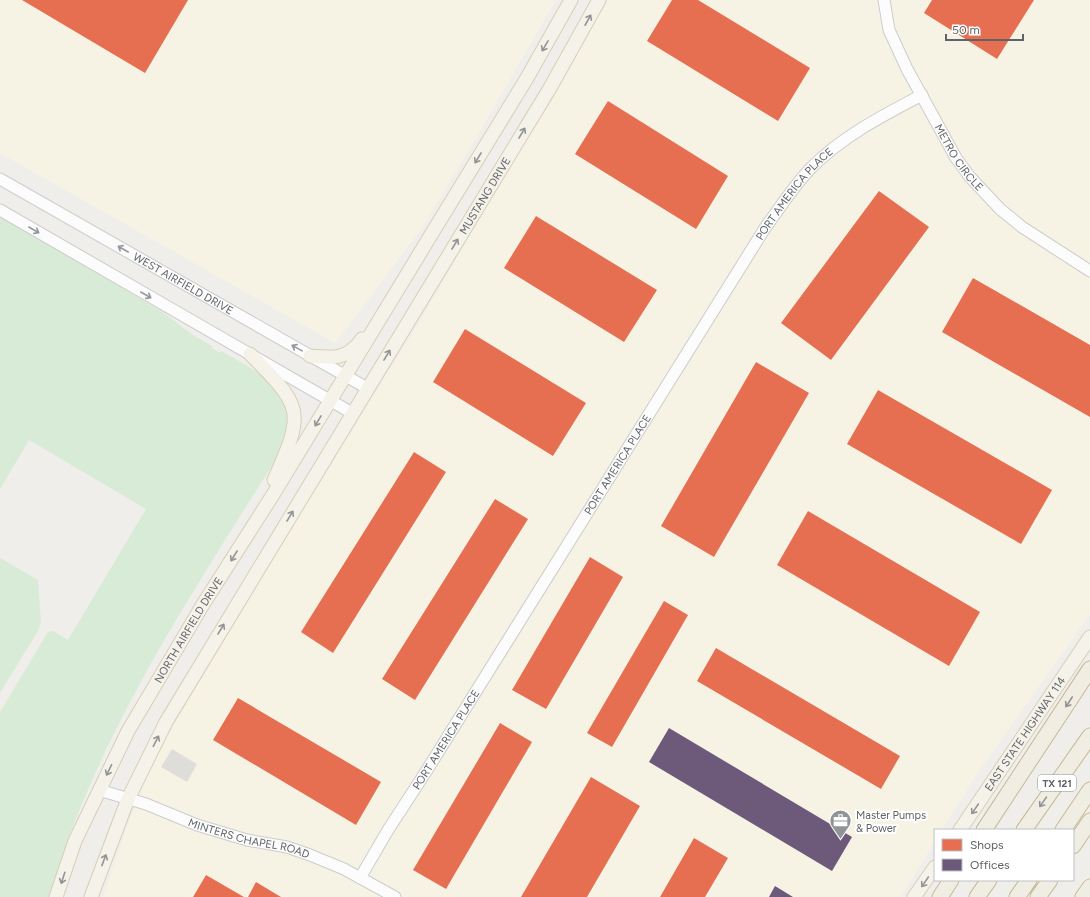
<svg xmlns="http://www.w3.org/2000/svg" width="1090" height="897" viewBox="0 0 1090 897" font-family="Figtree,sans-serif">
<rect width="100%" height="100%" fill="#efeeea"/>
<path fill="#f7f3e4" d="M 0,0 L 556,0 L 479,133 L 422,228 L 335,343 L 0,153 Z
M 608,0 L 1090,0 L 1090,614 L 975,777 L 942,830 L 935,830 L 935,841 L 901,897 L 103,897 L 130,819 L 153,764 L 200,675 L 418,324 Z"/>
<path fill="#dfddda" d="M 172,749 L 197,764 L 187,782 L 161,767 Z"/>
<path fill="#d8ebd6" d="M 0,216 L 164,313 L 193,335 L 212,346 L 212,348 L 220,353 L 221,351 C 251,368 288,384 289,424 C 289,432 285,441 283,448 C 194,590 96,735 49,897 L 0,897 L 0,712 L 48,632 L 53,631 L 68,640 L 146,509 L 29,440 L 0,489 Z
M 0,558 L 38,580 L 41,623 L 38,631 L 0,693 Z"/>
<path fill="#e76f51" d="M 22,0 L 188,0 L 145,73 Z
M 672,0 L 698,0 L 810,68 L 778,121 L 647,41 Z
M 932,0 L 1034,0 L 997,59 L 924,13 Z
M 608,101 L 728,176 L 696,229 L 575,154 Z
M 879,191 L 929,227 L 831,360 L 781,323 Z
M 536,216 L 657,290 L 624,342 L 504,268 Z
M 973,278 L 1090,345 L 1090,417 L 942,332 Z
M 465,329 L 586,403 L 553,456 L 433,382 Z
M 756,362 L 809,393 L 714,557 L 661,526 Z
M 878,390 L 1052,490 L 1021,544 L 847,444 Z
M 414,452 L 446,472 L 333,653 L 301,632 Z
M 495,499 L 528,519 L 415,700 L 382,679 Z
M 808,511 L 980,612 L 949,666 L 777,565 Z
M 590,557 L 623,577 L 546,709 L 512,690 Z
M 664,601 L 688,615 L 612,747 L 587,733 Z
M 716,648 L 900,756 L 881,789 L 697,681 Z
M 238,698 L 381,782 L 356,825 L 213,740 Z
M 500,723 L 532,742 L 446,889 L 413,870 Z
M 591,777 L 640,806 L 587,897 L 521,897 Z
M 694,838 L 728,858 L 705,897 L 660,897 Z
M 206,875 L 244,897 L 193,897 Z
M 256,882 L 281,897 L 248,897 Z"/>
<path fill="#6d597a" d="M 669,728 L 852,837 L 832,871 L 649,762 Z
M 775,886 L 793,897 L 769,897 Z"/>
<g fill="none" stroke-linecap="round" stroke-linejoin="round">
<defs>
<g id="minor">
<path id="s1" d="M 884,0 L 889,30 L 907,69 L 956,158 L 970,177 L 1000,209 L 1022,227 L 1090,271"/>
<path id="s2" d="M 0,179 L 367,388"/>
<path d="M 0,210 L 352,413"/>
<path id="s3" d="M 99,790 L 146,804 L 197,825 L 247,840 L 287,847 L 310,855 L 344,869 L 395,897"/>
<path id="s4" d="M 360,878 L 388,830 L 427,770 L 765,228 C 779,209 793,187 810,169 C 841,137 882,116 922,95"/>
</g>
<g id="major">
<path d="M 250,354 C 303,407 305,411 274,480"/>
<path d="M 310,356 C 333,358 347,360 362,339"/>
<path id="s5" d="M 960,830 L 1090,637"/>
<path id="s6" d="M 56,897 L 75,841 L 128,731 L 202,606 L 274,493 L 420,253 L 527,78 L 571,0"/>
<path id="s7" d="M 91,897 L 128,799 L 166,722 L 550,88 L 599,0"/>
<path d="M 914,897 L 935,867"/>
</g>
<path id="highway" d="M 984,830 L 1090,669
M 1024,830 L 1090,736
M 1063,830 L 1090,790
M 1073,846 L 1090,821
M 940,897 L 951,880
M 977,897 L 989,880
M 1017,897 L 1029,880
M 1038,897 L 1050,880
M 1083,897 L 1090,887"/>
</defs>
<use href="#minor" stroke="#cbcccc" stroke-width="13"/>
<use href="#major" stroke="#d7ceb8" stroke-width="15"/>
<use href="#highway" stroke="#c8b996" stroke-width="17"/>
<use href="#minor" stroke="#fdfcfc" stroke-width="11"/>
<use href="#major" stroke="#f4f2e9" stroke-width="13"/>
<use href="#highway" stroke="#f0ede3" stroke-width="15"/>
</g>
<defs><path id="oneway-shaft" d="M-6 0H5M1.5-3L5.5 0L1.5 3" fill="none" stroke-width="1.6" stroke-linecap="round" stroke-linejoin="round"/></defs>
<g stroke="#939595">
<use href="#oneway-shaft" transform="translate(588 20) rotate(-61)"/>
<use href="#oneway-shaft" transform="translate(545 46) rotate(120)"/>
<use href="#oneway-shaft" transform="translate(522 133) rotate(-59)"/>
<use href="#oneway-shaft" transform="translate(478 158) rotate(121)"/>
<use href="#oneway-shaft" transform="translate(455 244) rotate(-59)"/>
<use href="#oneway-shaft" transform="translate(387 355) rotate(-59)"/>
<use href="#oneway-shaft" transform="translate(318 421) rotate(121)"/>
<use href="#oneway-shaft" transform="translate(290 516) rotate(-59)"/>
<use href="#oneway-shaft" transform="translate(234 556) rotate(122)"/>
<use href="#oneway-shaft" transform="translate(221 629) rotate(-59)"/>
<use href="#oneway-shaft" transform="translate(156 741) rotate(-63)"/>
<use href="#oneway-shaft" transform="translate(109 770) rotate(116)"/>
<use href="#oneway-shaft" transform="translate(975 809) rotate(124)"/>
<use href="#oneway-shaft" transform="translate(104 860) rotate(-69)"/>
<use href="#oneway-shaft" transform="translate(63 878) rotate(108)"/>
<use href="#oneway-shaft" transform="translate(925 882) rotate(124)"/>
</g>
<g stroke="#96999c">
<use href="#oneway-shaft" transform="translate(34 230) rotate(30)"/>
<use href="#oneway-shaft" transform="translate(123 249) rotate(-150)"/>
<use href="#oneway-shaft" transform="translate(146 295) rotate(30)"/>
<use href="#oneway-shaft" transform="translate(297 348) rotate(-151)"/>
</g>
<g stroke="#929393">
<use href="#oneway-shaft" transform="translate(1069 702) rotate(123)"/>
<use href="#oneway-shaft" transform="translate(1043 802) rotate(125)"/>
</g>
<defs>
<symbol id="office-pin" viewBox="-11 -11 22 30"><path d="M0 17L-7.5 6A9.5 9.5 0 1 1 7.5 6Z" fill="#919496" stroke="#fff"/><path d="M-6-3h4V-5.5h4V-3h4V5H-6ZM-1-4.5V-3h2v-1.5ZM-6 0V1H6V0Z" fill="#fff"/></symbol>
</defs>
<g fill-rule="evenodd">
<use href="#office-pin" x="828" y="808" width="25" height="34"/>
</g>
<g text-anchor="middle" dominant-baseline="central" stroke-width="4" stroke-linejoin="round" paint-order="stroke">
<rect fill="#fff" stroke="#8f9295" stroke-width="1" x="1038" y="775" width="38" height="16" rx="3"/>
<g font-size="10" font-weight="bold" fill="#5f6368">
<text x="1057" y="783">TX 121</text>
</g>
<g font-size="11" fill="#5f6368" stroke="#fff">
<text stroke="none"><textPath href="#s1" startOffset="176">METRO CIRCLE</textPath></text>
<text stroke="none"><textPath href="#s7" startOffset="806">MUSTANG DRIVE</textPath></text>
<text stroke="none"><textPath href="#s4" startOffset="811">PORT AMERICA PLACE</textPath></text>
<text stroke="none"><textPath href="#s2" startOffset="211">WEST AIRFIELD DRIVE</textPath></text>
<text stroke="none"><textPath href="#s4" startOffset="487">PORT AMERICA PLACE</textPath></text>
<text stroke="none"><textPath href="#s6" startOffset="299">NORTH AIRFIELD DRIVE</textPath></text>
<text stroke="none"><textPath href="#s5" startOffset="116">EAST STATE HIGHWAY 114</textPath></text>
<text stroke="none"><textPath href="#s4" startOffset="163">PORT AMERICA PLACE</textPath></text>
<text stroke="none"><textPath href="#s3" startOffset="158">MINTERS CHAPEL ROAD</textPath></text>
</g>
<g font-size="11" fill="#5f6368" stroke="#fff" text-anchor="start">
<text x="856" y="815">Master Pumps<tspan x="856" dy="13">&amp; Power</tspan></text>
</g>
</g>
<rect x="934" y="829" width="140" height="52" fill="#ffffff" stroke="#bfc1c3"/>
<rect x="942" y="839" width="20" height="12" fill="#e76f51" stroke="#bfc1c3"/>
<text x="970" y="849" font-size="12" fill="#5f6368">Shops</text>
<rect x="942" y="859" width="20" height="12" fill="#6d597a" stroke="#bfc1c3"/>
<text x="970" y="869" font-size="12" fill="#5f6368">Offices</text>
<path d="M946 34v6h77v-6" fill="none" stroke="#5f6368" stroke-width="2"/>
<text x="952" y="34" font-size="12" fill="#5f6368" stroke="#ffffff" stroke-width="3" paint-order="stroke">50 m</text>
</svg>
